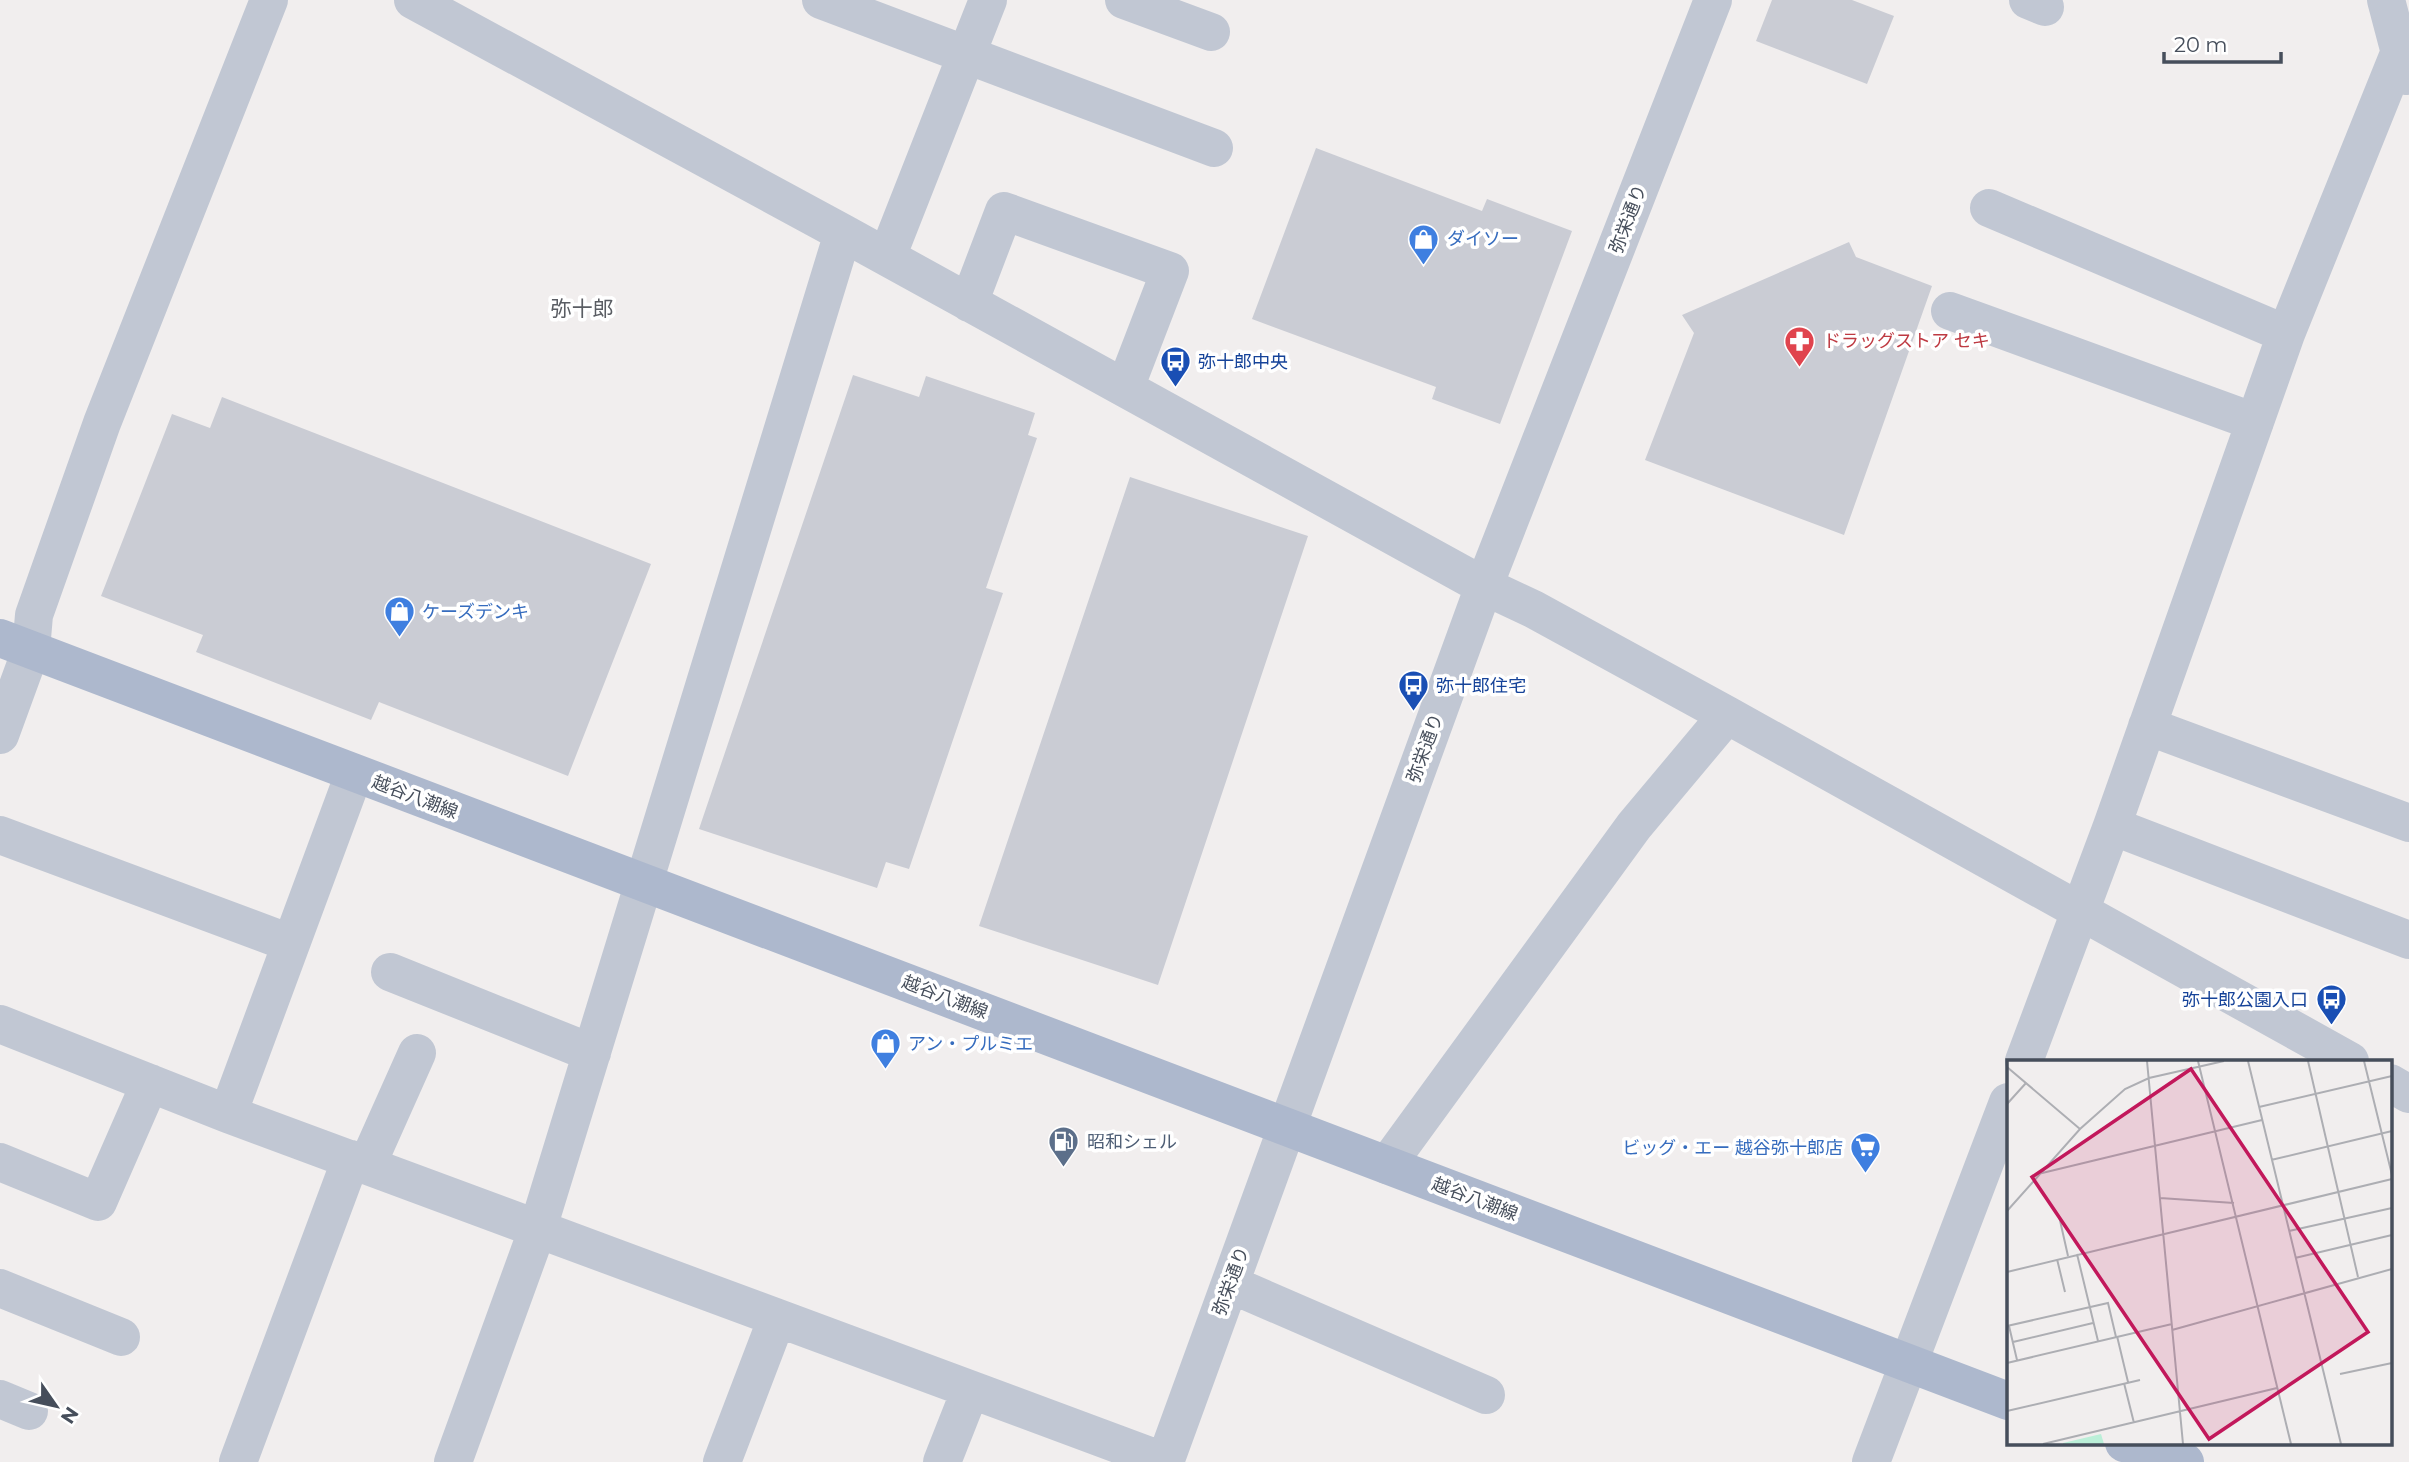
<svg xmlns="http://www.w3.org/2000/svg" width="2409" height="1462" viewBox="0 0 2409 1462" font-family="Montserrat,'Noto Sans JP',sans-serif">
<rect width="100%" height="100%" fill="#f1eeee"/>
<path fill="#caccd4" d="M 1772,0 L 1852,0 L 1894,16 L 1867,84 L 1756,41 Z
M 1316,148 L 1482,211 L 1487,199 L 1572,231 L 1500,424 L 1432,399 L 1436,387 L 1252,319 Z
M 1849,242 L 1856,257 L 1932,286 L 1844,535 L 1645,460 L 1694,333 L 1682,315 Z
M 853,375 L 919,397 L 926,376 L 1035,413 L 1028,435 L 1037,438 L 986,588 L 1003,593 L 909,869 L 886,862 L 877,888 L 699,829 Z
M 222,397 L 651,564 L 568,776 L 379,702 L 371,720 L 196,652 L 203,635 L 101,596 L 172,414 L 210,428 Z
M 1130,477 L 1308,536 L 1158,985 L 979,926 Z"/>
<g fill="none" stroke-linecap="round" stroke-linejoin="round">
<path stroke="#c1c7d3" stroke-width="38" d="M 413,0 L 843,233 L 1484,586 L 1533,609 L 1727,715 L 2350,1061
M 821,0 L 1214,148
M 1124,0 L 1211,32
M 2028,0 L 2045,7
M 2386,0 L 2406,76
M 1989,208 L 2286,334
M 887,257 L 988,0
M 969,303 L 1004,211 L 1170,271 L 1125,388
M 1950,311 L 2255,422
M 2147,726 L 2409,823
M 0,735 L 31,650 L 34,615 L 102,423 L 269,0
M 2112,826 L 2409,940
M 0,835 L 290,943
M 390,972 L 592,1053
M 0,1024 L 228,1114 L 1166,1462
M 2024,1061 L 2112,826 L 2286,334 L 2400,51
M 2390,1083 L 2409,1094
M 228,1114 L 354,774
M 0,1162 L 98,1202 L 150,1083
M 367,1165 L 417,1053
M 1387,1165 L 1634,826 L 1727,715
M 1230,1284 L 1486,1395
M 0,1288 L 121,1337
M 0,1399 L 29,1411
M 238,1462 L 351,1159
M 453,1462 L 538,1228 L 843,233
M 722,1462 L 777,1318
M 942,1462 L 970,1391
M 1165,1462 L 1484,586 L 1713,0
M 1871,1462 L 2008,1102"/>
<path stroke="#adb8cd" stroke-width="38" d="M 0,638 L 2008,1401
M 2124,1443 L 2185,1462"/>
</g>
<defs>
<symbol id="shop-pin" viewBox="-11 -11 22 30"><path d="M0 17L-7.5 6A9.5 9.5 0 1 1 7.5 6Z" fill="#3f7fe0" stroke="#fff"/><path d="M-5-2.5h2.3a2.7 3.5 0 0 1 5.4 0H5L5.5 6h-11ZM-1.5-2.5h3a1.5 2.3 0 0 0-3 0Z" fill="#fff"/></symbol>
<symbol id="pharmacy-pin" viewBox="-11 -11 22 30"><path d="M0 17L-7.5 6A9.5 9.5 0 1 1 7.5 6Z" fill="#e0444e" stroke="#fff"/><path d="M-2-6h4v4h4v4h-4v4h-4v-4h-4v-4h4Z" fill="#fff"/></symbol>
<symbol id="bus-pin" viewBox="-11 -11 22 30"><path d="M0 17L-7.5 6A9.5 9.5 0 1 1 7.5 6Z" fill="#1a4fb4" stroke="#fff"/><path d="M-5-6H5V4H4V6H2V4H-2V6H-4V4H-5ZM-3.5-4V0h7V-4ZM-3.5 1.2v1.5H-2V1.2ZM2 1.2v1.5H3.5V1.2Z" fill="#fff"/></symbol>
<symbol id="fuel-pin" viewBox="-11 -11 22 30"><path d="M0 17L-7.5 6A9.5 9.5 0 1 1 7.5 6Z" fill="#5c6f8a" stroke="#fff"/><path d="M-5.5-6h7V0h2V4h1.3V-2.5L3-4.5l.8-.8L6-3V5H2.5V1h-1V6h-7ZM-4.2-4.7v3.2H.2V-4.7Z" fill="#fff"/></symbol>
<symbol id="supermarket-pin" viewBox="-11 -11 22 30"><path d="M0 17L-7.5 6A9.5 9.5 0 1 1 7.5 6Z" fill="#3f7fe0" stroke="#fff"/><path d="M-6-5.5h2.5l.6 2H6L4.5 2H-2.5L-4.4-4H-6ZM-1.5 3.2a1.3 1.3 0 1 0 .1 0ZM3 3.2a1.3 1.3 0 1 0 .1 0Z" fill="#fff"/></symbol>
</defs>
<g fill-rule="evenodd">
<use href="#shop-pin" x="1406" y="222" width="35" height="47"/>
<use href="#pharmacy-pin" x="1782" y="324" width="35" height="47"/>
<use href="#bus-pin" x="1158" y="344" width="35" height="47"/>
<use href="#shop-pin" x="382" y="594" width="35" height="47"/>
<use href="#bus-pin" x="1396" y="668" width="35" height="47"/>
<use href="#bus-pin" x="2314" y="982" width="35" height="47"/>
<use href="#shop-pin" x="868" y="1026" width="35" height="47"/>
<use href="#fuel-pin" x="1046" y="1124" width="35" height="47"/>
<use href="#supermarket-pin" x="1848" y="1130" width="35" height="47"/>
</g>
<g text-anchor="middle" dominant-baseline="central" stroke-width="7" stroke-linejoin="round" paint-order="stroke">
<g font-size="18" fill="#464e5b" stroke="#fff">
<text transform="translate(1628 219) rotate(-69)">弥栄通り</text>
<text transform="translate(1425 748) rotate(-70)">弥栄通り</text>
<text transform="translate(415 797) rotate(21)">越谷八潮線</text>
<text transform="translate(945 997) rotate(21)">越谷八潮線</text>
<text transform="translate(1475 1199) rotate(21)">越谷八潮線</text>
<text transform="translate(1231 1281) rotate(-70)">弥栄通り</text>
</g>
<g font-size="18" fill="#366cbe" stroke="#fff" text-anchor="start">
<text x="1447" y="239">ダイソー</text>
<text x="422" y="612">ケーズデンキ</text>
<text x="908" y="1044">アン・プルミエ</text>
<text x="1843" y="1148" text-anchor="end">ビッグ・エー 越谷弥十郎店</text>
</g>
<g font-size="18" fill="#be3a42" stroke="#fff" text-anchor="start">
<text x="1823" y="341">ドラッグストア セキ</text>
</g>
<g font-size="18" fill="#164399" stroke="#fff" text-anchor="start">
<text x="1198" y="362">弥十郎中央</text>
<text x="1436" y="686">弥十郎住宅</text>
<text x="2308" y="1000" text-anchor="end">弥十郎公園入口</text>
</g>
<g font-size="18" fill="#4e5e75" stroke="#fff" text-anchor="start">
<text x="1087" y="1142">昭和シェル</text>
</g>
<g font-size="21" fill="#5a5d63" stroke="#fff">
<text x="582" y="308">弥十郎</text>
</g>
</g>
<g transform="translate(2007 1060)">
<rect width="385" height="385" fill="#f1eeee"/>
<path d="M 94,374 L 97,384 L 56,384 L 56,383 Z" fill="#bbefd8"/>
<path fill="none" stroke="#adaeb3" stroke-width="2" d="M 140,1 L 176,384M 191,1 L 284,384M 241,1 L 334,384M 301,1 L 351,217M 357,1 L 385,115M 0,7 L 73,69M 0,44 L 19,23M 252,47 L 385,16M 264,100 L 385,71M 31,114 L 255,60M 153,138 L 227,143M 0,151 L 73,69 L 118,29 L 142,18 L 217,1M 52,156 L 61,196M 282,171 L 385,148M 70,194 L 91,281M 288,198 L 385,175M 50,199 L 58,232M 0,212 L 385,119M 0,266 L 101,243 L 109,277M 2,266 L 10,300M 165,270 L 385,209M 110,276 L 121,322M 6,282 L 86,263M 0,303 L 165,264M 333,314 L 385,303M 117,323 L 127,363M 0,351 L 133,320M 36,384 L 270,328"/>
<path fill="#c2185b" fill-opacity="0.15" stroke="#c2185b" stroke-width="3.5" d="M 184,9 L 361,272 L 202,379 L 25,117 Z"/>
<rect width="385" height="385" fill="none" stroke="#464e5b" stroke-width="3.5"/>
</g>
<g transform="translate(56 1406) rotate(124)" stroke="#ffffff" stroke-width="5" paint-order="stroke">
<path d="M0-5L12 26L0 18L-12 26Z" fill="#464e5b"/>
<text y="-10" font-size="19" font-weight="bold" text-anchor="middle" fill="#464e5b">N</text>
</g>
<path d="M2164 52v10h117v-10" fill="none" stroke="#464e5b" stroke-width="3.5"/>
<text x="2174" y="52" font-size="21" fill="#464e5b" stroke="#ffffff" stroke-width="5" paint-order="stroke">20 m</text>
</svg>
